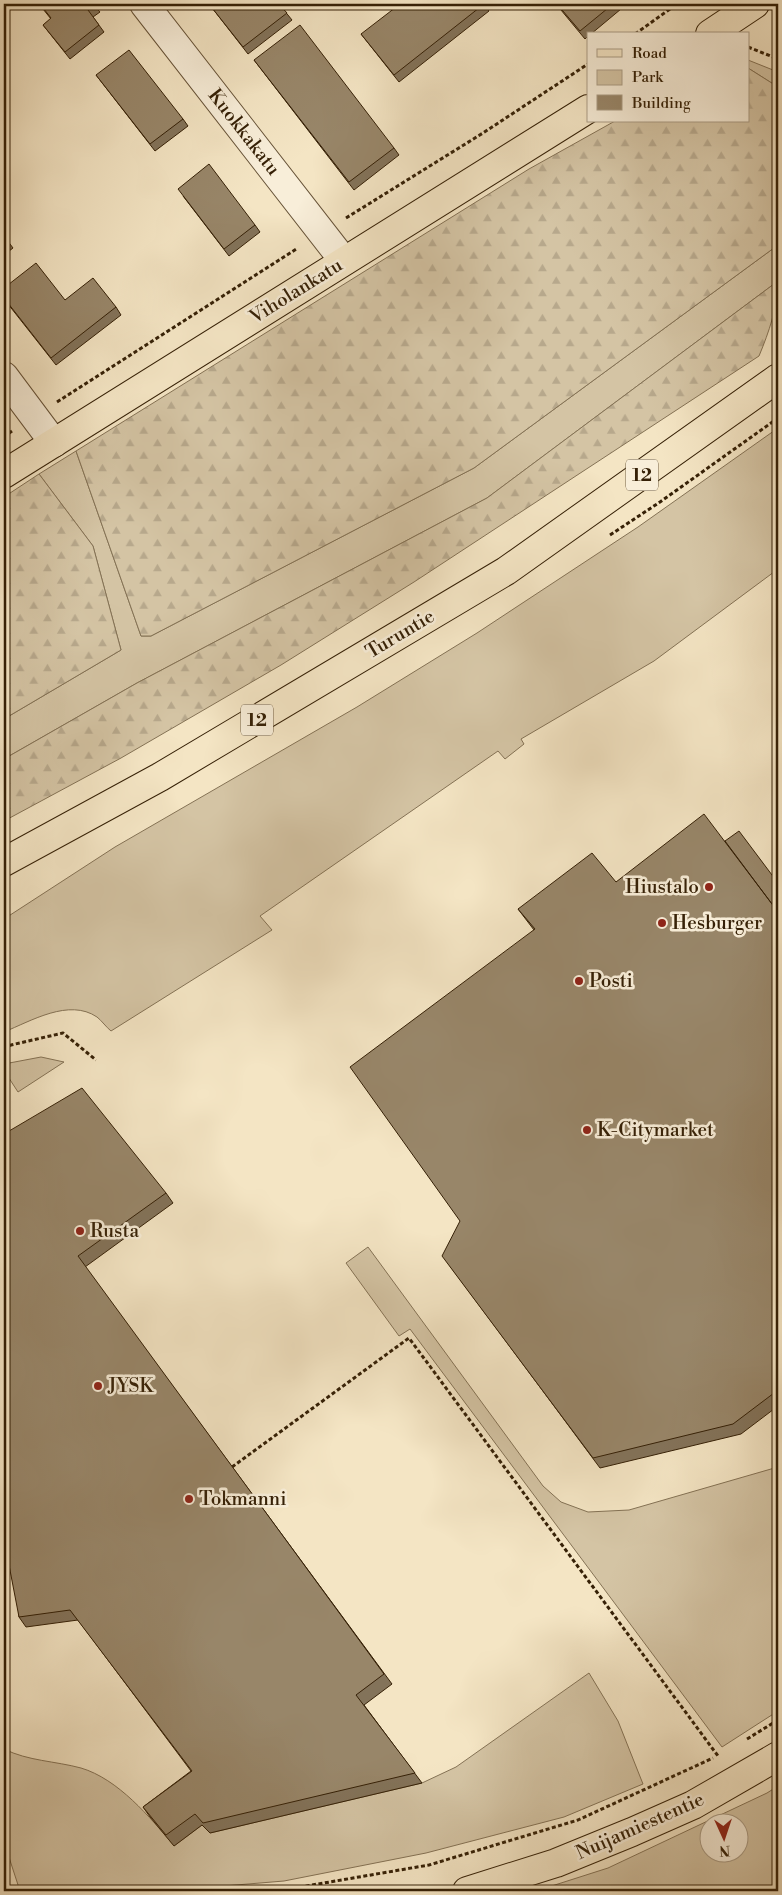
<svg xmlns="http://www.w3.org/2000/svg" width="782" height="1895" viewBox="0 0 782 1895" font-family="'Libre Bodoni',serif">
<defs>
<pattern id="forest-firs" width="22" height="20" patternUnits="userSpaceOnUse" patternTransform="scale(1.25)"><rect width="22" height="20" fill="#d4c4a4"/><path d="M5 1l3.5 6h-7zM16 11l3.5 6h-7z" fill="#b7a88c"/></pattern>
</defs>
<rect width="100%" height="100%" fill="#f4e5c4"/>
<filter id="stains"><feTurbulence type="fractalNoise" baseFrequency=".004" numOctaves="4"/><feColorMatrix values="0 0 0 0 .2 0 0 0 0 .09 0 0 0 0 .02 0 0 0 .5 -.17"/></filter>
<radialGradient id="worn" r=".72"><stop offset=".6" stop-color="#630" stop-opacity="0"/><stop offset="1" stop-color="#630" stop-opacity=".3"/></radialGradient>
<path fill="#d4c4a4" stroke="#847255" fill-rule="evenodd" d="M 748,60 L 778,72 L 778,87 L 748,68 Z
M 778,245 L 778,281 L 487,498 L 137,683 L 4,759 L 4,719 L 121,650 L 93,546 L 39,474 L 76,451 L 141,636 L 151,636 L 474,468 Z
M 778,428 L 778,569 L 654,661 L 521,739 L 524,744 L 505,759 L 498,751 L 260,916 L 272,930 L 111,1031 C 106,1027 102,1021 97,1017 C 69,998 31,1021 4,1032 L 4,919 L 115,847 L 357,707 L 477,633 L 638,527 Z
M 41,1057 L 64,1062 L 18,1092 L 5,1072 L 4,1073 L 4,1064 Z
M 368,1247 L 543,1486 L 561,1502 L 588,1512 L 629,1510 L 778,1467 L 778,1711 L 722,1747 L 410,1329 L 399,1336 L 346,1263 Z
M 589,1673 L 618,1721 L 643,1784 L 564,1817 L 426,1853 L 284,1881 L 164,1891 L 20,1891 L 4,1842 L 4,1749 C 28,1761 55,1761 81,1768 C 118,1779 150,1817 174,1846 L 202,1825 L 210,1833 L 422,1783 L 456,1767 Z
M 778,1786 L 778,1891 L 536,1891 L 608,1868 L 767,1793 ZM 710,1822 L 740,1822 L 740,1852 L 710,1852 Z"/>
<path fill="url(#forest-firs)" stroke="#847255" d="M 748,68 L 778,87 L 778,245 L 474,468 L 151,636 L 141,636 L 76,451 L 529,169 L 615,121 L 748,121 Z
M 778,281 C 778,306 769,332 759,356 L 414,582 L 281,665 L 121,758 L 4,821 L 4,759 L 137,683 L 487,498 Z
M 39,474 L 93,546 L 121,650 L 4,719 L 4,497 Z"/>
<g fill="none" stroke-linecap="round" stroke-linejoin="round">
<defs>
<path id="minor" d="M 144,4 L 344,261
M 4,376 L 54,443"/>
<path id="major" d="M 710,34 L 755,4
M 4,474 L 588,109
M 467,1891 L 556,1863 L 632,1832 L 693,1805 L 778,1756"/>
<path id="highway" d="M 4,862 L 160,777 L 506,571 L 778,378"/>
</defs>
<use href="#minor" stroke="#655136" stroke-width="30"/>
<use href="#major" stroke="#352006" stroke-width="30"/>
<use href="#highway" stroke="#352006" stroke-width="30"/>
<path stroke="#352006" stroke-width="3" stroke-dasharray="4 2.5" stroke-linecap="butt" d="M 635,34 L 677,4
M 748,47 L 778,59
M 346,218 L 483,133 L 588,64
M 57,402 L 298,248
M 4,437 L 12,431
M 610,535 L 660,502 L 778,418
M 4,1049 L 11,1045 L 63,1033 L 96,1060
M 232,1467 L 409,1338 L 718,1756
M 747,1739 L 778,1720
M 267,1891 L 283,1890 L 429,1865 L 578,1820 L 713,1758"/>
<use href="#minor" stroke="#f8eed9" stroke-width="28"/>
<use href="#major" stroke="#f4e5c4" stroke-width="28"/>
<use href="#highway" stroke="#f4e5c4" stroke-width="28"/>
</g>
<path fill="#83735a" stroke="#352006" d="M 39,4 L 93,4 L 100,12 L 93,17 L 104,32 L 70,59 L 43,25 L 51,19 Z
M 209,4 L 279,4 L 292,20 L 248,54 Z
M 484,4 L 489,11 L 399,82 L 361,34 Z
M 556,4 L 627,4 L 591,34 L 588,34 L 588,36 L 585,39 Z
M 254,60 L 394,148 L 399,155 L 354,190 Z
M 96,75 L 183,119 L 188,126 L 155,151 Z
M 183,196 L 255,225 L 260,232 L 229,256 Z
M 4,236 L 13,248 L 4,255 Z
M 4,288 L 65,300 L 116,307 L 121,315 L 56,365 L 4,299 Z
M 725,841 L 778,883 L 778,1406 L 741,1434 L 600,1468 L 450,1266 L 534,930 L 518,909 L 616,882 Z
M 4,1134 L 166,1193 L 173,1203 L 85,1267 L 392,1684 L 364,1705 L 422,1783 L 210,1833 L 202,1825 L 174,1846 L 150,1817 L 143,1807 L 191,1771 L 78,1620 L 26,1627 L 19,1617 Z"/>
<path fill="#988669" stroke="#352006" d="M 40,4 L 93,4 L 94,5 L 88,10 L 99,25 L 65,52 L 43,25 L 51,18 Z
M 209,4 L 279,4 L 287,13 L 243,47 Z
M 400,4 L 484,4 L 394,75 L 361,34 Z
M 557,4 L 613,4 L 580,31 Z
M 300,25 L 394,148 L 349,182 L 254,60 Z
M 129,50 L 183,119 L 150,144 L 96,75 Z
M 209,164 L 255,225 L 224,249 L 178,189 Z
M 4,236 L 8,241 L 4,244 Z
M 36,263 L 65,300 L 93,278 L 116,307 L 51,358 L 4,298 L 4,288 Z
M 704,814 L 778,912 L 778,1390 L 733,1424 L 593,1458 L 442,1256 L 460,1221 L 350,1067 L 535,929 L 518,909 L 592,853 L 616,882 Z
M 739,831 L 778,883 L 778,912 L 725,841 Z
M 82,1088 L 166,1193 L 78,1256 L 384,1674 L 356,1695 L 415,1773 L 203,1823 L 195,1814 L 166,1835 L 143,1807 L 192,1771 L 70,1610 L 19,1617 L 4,1539 L 4,1134 Z"/>
<g fill="#8f2418" stroke="#f8eed9" stroke-width="2">
<circle cx="709" cy="887" r="5"/>
<circle cx="662" cy="923" r="5"/>
<circle cx="579" cy="981" r="5"/>
<circle cx="587" cy="1130" r="5"/>
<circle cx="80" cy="1231" r="5"/>
<circle cx="98" cy="1386" r="5"/>
<circle cx="189" cy="1499" r="5"/>
</g>
<g text-anchor="middle" dominant-baseline="central" stroke-width="5" stroke-linejoin="round" paint-order="stroke">
<g fill="#f8eed9" stroke="#705e45" stroke-width="1">
<rect x="626" y="459.5" width="32" height="31" rx="4"/>
<rect x="241" y="704.5" width="32" height="31" rx="4"/>
</g>
<g font-size="18" font-weight="bold" fill="#352006">
<text x="642" y="475">12</text>
<text x="257" y="720">12</text>
</g>
<g font-size="19" fill="#352006" stroke="#f8eed9">
<text transform="translate(244 132) rotate(52)">Kuokkakatu</text>
<text transform="translate(296 291) rotate(-32)">Viholankatu</text>
<text transform="translate(400 634) rotate(-31)">Turuntie</text>
<text transform="translate(640 1826) rotate(-24)">Nuijamiestentie</text>
</g>
<g font-size="19" fill="#352006" stroke="#f8eed9" text-anchor="start">
<text x="699" y="887" text-anchor="end">Hiustalo</text>
<text x="672" y="923">Hesburger</text>
<text x="589" y="981">Posti</text>
<text x="597" y="1130">K-Citymarket</text>
<text x="90" y="1231">Rusta</text>
<text x="108" y="1386">JYSK</text>
<text x="199" y="1499">Tokmanni</text>
</g>
</g>
<rect width="782" height="1895" fill="none" stroke="#f4e5c4" stroke-width="20"/>
<rect x="5" y="5" width="772" height="1885" fill="none" stroke="#352006" stroke-width="2.5"/>
<rect x="10" y="10" width="762" height="1875" fill="none" stroke="#352006"/>
<rect x="587" y="32" width="162" height="90" fill="#f8eed9" stroke="#aa9c85"/>
<rect x="597" y="49" width="25" height="8" fill="#f4e5c4" stroke="#aa9c85"/>
<text x="632" y="58" font-size="15" fill="#352006">Road</text>
<rect x="597" y="70" width="25" height="15" fill="#d4c4a4" stroke="#aa9c85"/>
<text x="632" y="82" font-size="15" fill="#352006">Park</text>
<rect x="597" y="95" width="25" height="15" fill="#988669" stroke="#aa9c85"/>
<text x="632" y="108" font-size="15" fill="#352006">Building</text>
<g transform="translate(724 1838) rotate(177)"><circle r="24" fill="#f8eed9" stroke="#aa9c85"/>
<path d="M0-4L9 19L0 12L-9 19Z" fill="#8f2418"/>
<text y="-8" font-size="14" font-weight="bold" text-anchor="middle" fill="#352006">N</text>
</g>
<rect width="100%" height="100%" filter="url(#stains)"/>
<rect width="100%" height="100%" fill="url(#worn)"/>
</svg>
